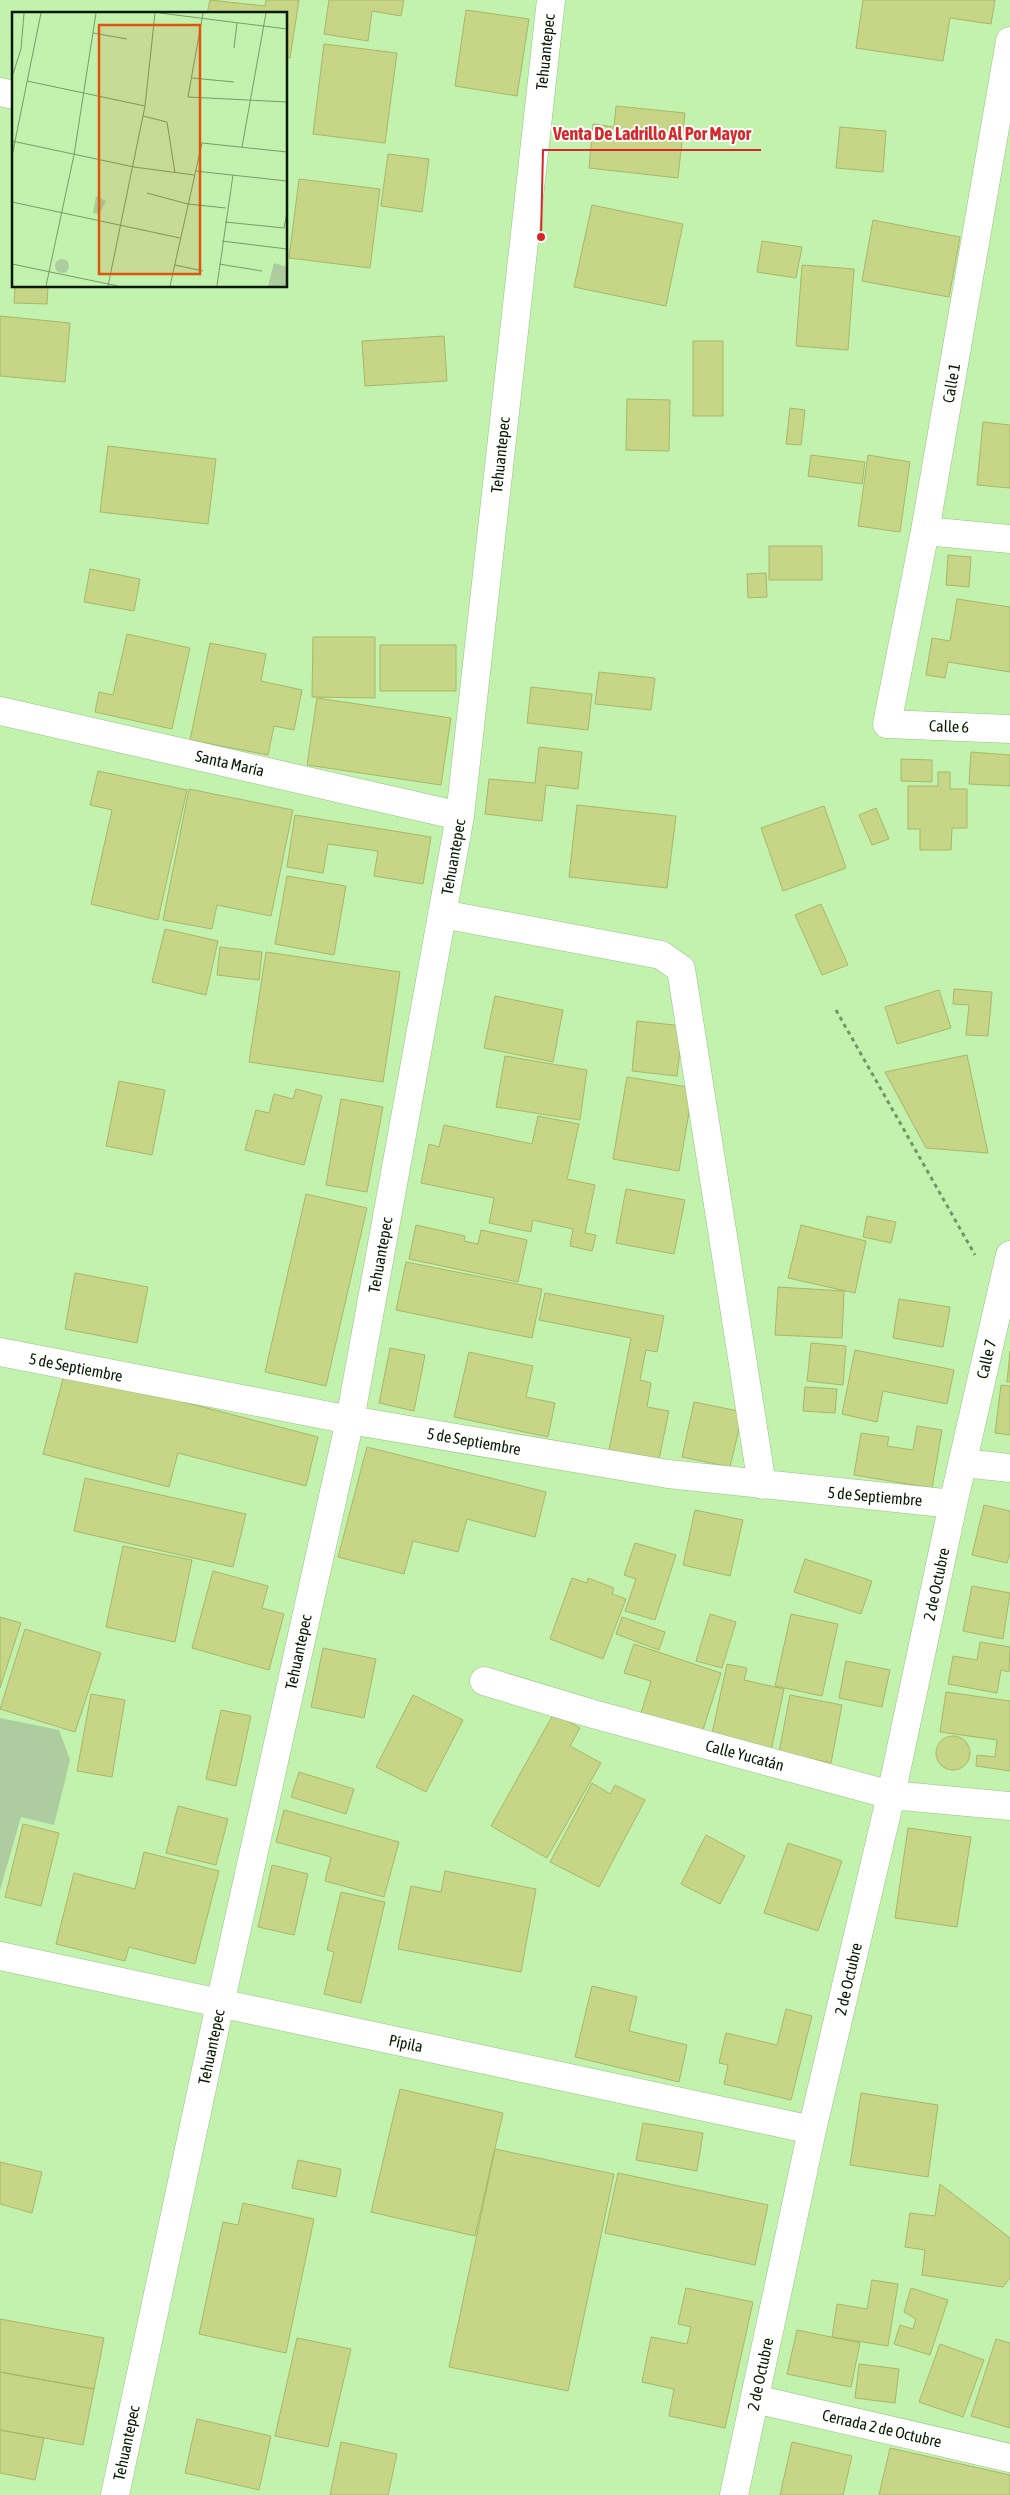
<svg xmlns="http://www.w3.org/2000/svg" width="1010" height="2495" viewBox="0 0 1010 2495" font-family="'Asap Condensed',sans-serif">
<rect width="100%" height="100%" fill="#c2f2ae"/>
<path fill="#adcca0" d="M 0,1718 L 59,1730 L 70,1760 L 54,1825 L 21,1817 L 0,1890 Z"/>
<path fill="#c7d587" stroke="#a9b668" d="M 210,0 L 265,6 L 266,0 L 299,0 L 290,58 L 286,57 L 286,14 L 207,14 Z
M 329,0 L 404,0 L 401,16 L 372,11 L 368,41 L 324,34 Z
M 863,0 L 995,0 L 991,24 L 950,18 L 943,61 L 856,48 Z
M 466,10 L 529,19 L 517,96 L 455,86 Z
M 324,44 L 397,53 L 385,143 L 313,134 Z
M 616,106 L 685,113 L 678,178 L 589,168 L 593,124 L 614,127 Z
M 840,127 L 886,131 L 883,172 L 836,168 Z
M 388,154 L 429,159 L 422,212 L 381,206 Z
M 299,179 L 380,189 L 370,268 L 289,258 Z
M 592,205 L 683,224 L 666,306 L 574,287 Z
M 873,220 L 960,237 L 949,297 L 862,281 Z
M 762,241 L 802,247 L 796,278 L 757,272 Z
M 802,265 L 854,269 L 848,350 L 796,346 Z
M 15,286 L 48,286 L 47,304 L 14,303 Z
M 0,316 L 70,323 L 65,382 L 0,376 Z
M 444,336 L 447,381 L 365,386 L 362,341 Z
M 693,341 L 723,341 L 723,416 L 693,416 Z
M 627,399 L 670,400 L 669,451 L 626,450 Z
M 790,408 L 805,410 L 801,445 L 786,444 Z
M 983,422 L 1010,425 L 1010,488 L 977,485 Z
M 108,446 L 216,459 L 208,524 L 100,512 Z
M 811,455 L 865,462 L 862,484 L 808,476 Z
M 868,455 L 910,462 L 900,532 L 858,526 Z
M 769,546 L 822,546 L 822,580 L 769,580 Z
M 948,555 L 971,557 L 969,587 L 946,585 Z
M 90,569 L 140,579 L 134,611 L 84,602 Z
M 766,573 L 767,597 L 748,598 L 747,574 Z
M 957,599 L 1010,607 L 1010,672 L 948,662 L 945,678 L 926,675 L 932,638 L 950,641 Z
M 127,634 L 190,648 L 172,729 L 95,712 L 99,692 L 113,695 Z
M 313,637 L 375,637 L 375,698 L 312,697 Z
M 210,643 L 266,654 L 261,681 L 302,690 L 294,730 L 274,726 L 268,755 L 190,740 Z
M 380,645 L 456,645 L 456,691 L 380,691 Z
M 599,672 L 655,678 L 651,710 L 595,704 Z
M 531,687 L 592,694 L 588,730 L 527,723 Z
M 317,698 L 451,718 L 441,785 L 307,765 Z
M 539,747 L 582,752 L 578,789 L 546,785 L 542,821 L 485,814 L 489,779 L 535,783 Z
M 971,752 L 1010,755 L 1010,786 L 969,784 Z
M 901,759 L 932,760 L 932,782 L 901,781 Z
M 98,771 L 187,790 L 158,920 L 91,904 L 112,810 L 90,805 Z
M 938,772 L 950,772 L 950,789 L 967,789 L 967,828 L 952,828 L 951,850 L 920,850 L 920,829 L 908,829 L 908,786 L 938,786 Z
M 189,789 L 293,810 L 271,916 L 217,905 L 212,929 L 163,920 Z
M 577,805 L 676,816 L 667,888 L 569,877 Z
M 824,806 L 846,868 L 783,891 L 761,828 Z
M 876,808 L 889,839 L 872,845 L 859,815 Z
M 295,815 L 431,837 L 423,884 L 374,876 L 378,851 L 328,844 L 323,873 L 287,867 Z
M 287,876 L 346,886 L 334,955 L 275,944 Z
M 821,904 L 848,965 L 822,975 L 795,915 Z
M 165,929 L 218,941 L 206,995 L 152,982 Z
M 220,947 L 262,952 L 259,980 L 217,975 Z
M 266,952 L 400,972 L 383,1082 L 249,1062 Z
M 954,989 L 992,992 L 988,1036 L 966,1035 L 969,1005 L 953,1004 Z
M 939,990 L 951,1028 L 897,1044 L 885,1007 Z
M 495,996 L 563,1010 L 553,1062 L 484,1048 Z
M 637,1021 L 683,1026 L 677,1076 L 632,1071 Z
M 967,1055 L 988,1153 L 926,1148 L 885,1072 Z
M 505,1056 L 587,1070 L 580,1120 L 496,1107 Z
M 627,1077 L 693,1088 L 679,1171 L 613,1159 Z
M 119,1081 L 165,1090 L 152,1155 L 106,1146 Z
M 296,1089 L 322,1096 L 304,1165 L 245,1150 L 256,1110 L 269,1113 L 274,1094 L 293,1099 Z
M 341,1099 L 383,1107 L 367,1192 L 326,1185 Z
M 538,1116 L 579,1124 L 567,1179 L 595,1185 L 585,1233 L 596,1235 L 592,1251 L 570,1246 L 573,1229 L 533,1220 L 531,1232 L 489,1223 L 494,1198 L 421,1183 L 429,1144 L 439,1147 L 444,1125 L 532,1144 Z
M 626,1189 L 685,1200 L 674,1254 L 616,1243 Z
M 306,1194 L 367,1208 L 326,1386 L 265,1372 Z
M 867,1216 L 896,1222 L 891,1243 L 863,1237 Z
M 416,1225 L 465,1236 L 464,1241 L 478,1244 L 481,1230 L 527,1240 L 518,1282 L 409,1259 Z
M 801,1225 L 866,1241 L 855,1293 L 788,1278 Z
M 406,1262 L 542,1289 L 532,1338 L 396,1310 Z
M 75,1273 L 148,1287 L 137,1343 L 65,1329 Z
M 778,1287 L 844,1291 L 842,1338 L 775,1335 Z
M 545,1293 L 664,1316 L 657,1352 L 646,1350 L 640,1380 L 651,1383 L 647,1407 L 669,1411 L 659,1459 L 609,1450 L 631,1338 L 539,1320 Z
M 899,1299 L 950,1307 L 943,1347 L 893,1338 Z
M 811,1343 L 846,1346 L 843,1385 L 807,1381 Z
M 390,1348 L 425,1355 L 414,1411 L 379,1403 Z
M 855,1350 L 954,1370 L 947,1404 L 883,1391 L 877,1422 L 842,1414 Z
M 1010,1351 L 1010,1382 L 1007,1382 Z
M 469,1352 L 533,1366 L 526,1397 L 555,1403 L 548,1437 L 454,1417 Z
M 65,1371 L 318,1437 L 306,1486 L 178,1453 L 169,1487 L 43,1454 Z
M 1001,1385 L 1010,1386 L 1010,1435 L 995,1433 Z
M 805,1387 L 837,1389 L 835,1413 L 803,1411 Z
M 694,1402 L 743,1412 L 730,1467 L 682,1457 Z
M 917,1426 L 942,1430 L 932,1488 L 854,1475 L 861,1433 L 889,1437 L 887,1446 L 913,1450 Z
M 367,1447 L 546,1492 L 535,1537 L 467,1519 L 458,1552 L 413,1541 L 404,1574 L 338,1557 Z
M 85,1478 L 246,1514 L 233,1567 L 74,1531 Z
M 984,1505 L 1010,1511 L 1010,1553 L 1007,1563 L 972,1555 Z
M 695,1510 L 743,1520 L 730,1576 L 683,1565 Z
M 635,1543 L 676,1555 L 655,1620 L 625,1611 L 636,1579 L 624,1575 Z
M 123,1546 L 192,1560 L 175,1642 L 106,1627 Z
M 805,1559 L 872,1581 L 861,1614 L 794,1592 Z
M 213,1571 L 268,1586 L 262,1608 L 284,1614 L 269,1670 L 192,1648 Z
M 572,1578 L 587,1583 L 588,1578 L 614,1588 L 612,1594 L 626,1599 L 603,1659 L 550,1639 Z
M 972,1586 L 1010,1593 L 1003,1639 L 963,1631 Z
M 710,1614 L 736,1622 L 722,1668 L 696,1661 Z
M 791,1614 L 838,1624 L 822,1696 L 775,1686 Z
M 0,1617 L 21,1623 L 0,1688 Z
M 622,1617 L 665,1632 L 659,1650 L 616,1634 Z
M 25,1629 L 101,1653 L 75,1732 L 0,1709 Z
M 980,1642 L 1010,1647 L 1009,1672 L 1001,1670 L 997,1693 L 948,1684 L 953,1656 L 977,1660 Z
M 634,1644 L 721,1673 L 702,1733 L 641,1713 L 651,1681 L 624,1673 Z
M 323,1648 L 376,1659 L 364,1718 L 311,1707 Z
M 846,1661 L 890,1670 L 882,1707 L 839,1698 Z
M 727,1664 L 747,1668 L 744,1680 L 784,1689 L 771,1751 L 711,1738 Z
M 946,1692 L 1010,1701 L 1010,1771 L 976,1766 L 977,1755 L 995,1757 L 997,1740 L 940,1732 Z
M 91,1694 L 125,1700 L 112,1777 L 77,1771 Z
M 413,1695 L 463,1720 L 426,1792 L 376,1767 Z
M 790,1695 L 842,1705 L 831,1763 L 779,1752 Z
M 221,1710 L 251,1716 L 236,1786 L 206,1779 Z
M 554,1713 L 580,1728 L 570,1746 L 601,1763 L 547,1858 L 491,1826 Z
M936 1753a17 17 0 1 1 34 0a17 17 0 1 1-34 0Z
M 299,1772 L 354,1789 L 346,1814 L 291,1797 Z
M 592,1783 L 610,1794 L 615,1785 L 645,1800 L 599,1887 L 550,1862 Z
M 178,1806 L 228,1819 L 216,1865 L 166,1853 Z
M 284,1810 L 399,1842 L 384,1897 L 325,1881 L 331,1857 L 276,1842 Z
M 23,1824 L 59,1833 L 41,1906 L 5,1897 Z
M 908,1828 L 971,1837 L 957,1927 L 895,1918 Z
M 706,1835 L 745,1856 L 720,1904 L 681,1884 Z
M 788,1843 L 842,1861 L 818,1931 L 764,1913 Z
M 144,1852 L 219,1871 L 195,1964 L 129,1947 L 125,1961 L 56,1944 L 74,1873 L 135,1889 Z
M 272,1865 L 308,1874 L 294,1935 L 258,1927 Z
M 445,1871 L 536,1889 L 521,1972 L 398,1949 L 411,1886 L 441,1892 Z
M 341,1892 L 385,1902 L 361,2003 L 324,1994 L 334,1952 L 327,1950 Z
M 592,1986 L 637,1997 L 629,2031 L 687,2045 L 679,2082 L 575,2057 Z
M 786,2009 L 812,2016 L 791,2100 L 724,2084 L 728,2065 L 719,2063 L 726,2033 L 777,2045 Z
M 400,2089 L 503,2113 L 475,2236 L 371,2212 Z
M 861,2093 L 938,2105 L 928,2177 L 850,2165 Z
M 643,2123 L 703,2133 L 697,2171 L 636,2160 Z
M 495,2149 L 614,2174 L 568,2391 L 449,2367 Z
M 298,2160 L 341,2169 L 336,2197 L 292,2188 Z
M 0,2162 L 42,2172 L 32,2213 L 0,2204 Z
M 618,2173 L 768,2205 L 755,2265 L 605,2233 Z
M 940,2184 L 1010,2238 L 1010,2278 L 1003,2287 L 922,2275 L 925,2250 L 905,2247 L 910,2213 L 935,2216 Z
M 243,2203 L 314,2219 L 286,2353 L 199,2334 L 223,2222 L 238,2225 Z
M 872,2280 L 898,2284 L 888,2346 L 832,2337 L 837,2304 L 867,2309 Z
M 686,2288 L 753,2302 L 725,2428 L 669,2416 L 674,2389 L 642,2382 L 651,2337 L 687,2344 L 691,2327 L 678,2324 Z
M 911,2288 L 948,2300 L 930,2355 L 894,2344 L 900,2325 L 913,2329 L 916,2319 L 904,2312 Z
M 0,2319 L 104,2338 L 94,2389 L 0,2372 Z
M 797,2330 L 860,2343 L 851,2387 L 787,2374 Z
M 297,2338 L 351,2349 L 328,2447 L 275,2436 Z
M 996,2339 L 1010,2343 L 1010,2428 L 971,2416 Z
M 940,2344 L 984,2360 L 963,2417 L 919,2402 Z
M 859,2364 L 899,2369 L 895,2403 L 855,2398 Z
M 0,2372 L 94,2389 L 83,2445 L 0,2430 Z
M 197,2419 L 271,2436 L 259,2490 L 185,2473 Z
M 0,2430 L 44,2438 L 35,2480 L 0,2473 Z
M 341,2442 L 397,2454 L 388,2495 L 330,2495 Z
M 792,2442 L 852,2456 L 843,2495 L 780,2495 Z
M 890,2448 L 1010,2475 L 1010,2495 L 879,2495 Z"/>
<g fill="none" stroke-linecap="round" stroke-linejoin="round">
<defs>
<path id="street" d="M 1010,41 L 925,531 L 887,724 L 1010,729
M 0,92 L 14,95
M 925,531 L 1010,539
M 0,711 L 460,816
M 442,914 L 661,955 L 681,969 L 762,1485
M 0,1352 L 350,1420 L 668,1474 L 953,1504
M 963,1463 L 1010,1468
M 484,1681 L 593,1714 L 891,1795 L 1010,1806
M 0,1956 L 812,2130
M 755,2399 L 1010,2458
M 115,2495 L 220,2004 L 350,1420 L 460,816 L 551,0
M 734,2495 L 812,2130 L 891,1795 L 953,1504 L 1010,1255"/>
</defs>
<use href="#street" stroke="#94c381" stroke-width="29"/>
<path stroke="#729564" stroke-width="3" stroke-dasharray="4 4" stroke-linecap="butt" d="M 836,1010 L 975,1255"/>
<use href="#street" stroke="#fff" stroke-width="28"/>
</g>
<g text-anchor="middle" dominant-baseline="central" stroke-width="4" stroke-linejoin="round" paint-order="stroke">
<g font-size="16" fill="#081a02" stroke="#fff">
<text transform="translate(545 52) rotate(-84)">Tehuantepec</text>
<text transform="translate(951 383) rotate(-80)">Calle 1</text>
<text transform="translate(500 455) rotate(-84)">Tehuantepec</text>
<text transform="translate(949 726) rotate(2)">Calle 6</text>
<text transform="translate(230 763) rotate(13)">Santa María</text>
<text transform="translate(453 857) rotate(-80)">Tehuantepec</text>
<text transform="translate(380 1255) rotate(-80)">Tehuantepec</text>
<text transform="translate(986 1359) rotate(-77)">Calle 7</text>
<text transform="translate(76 1367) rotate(11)">5 de Septiembre</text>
<text transform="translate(474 1441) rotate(10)">5 de Septiembre</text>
<text transform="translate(875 1496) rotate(5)">5 de Septiembre</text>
<text transform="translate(936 1584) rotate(-78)">2 de Octubre</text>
<text transform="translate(298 1652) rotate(-78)">Tehuantepec</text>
<text transform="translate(745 1755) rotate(15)">Calle Yucatán</text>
<text transform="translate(848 1979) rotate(-77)">2 de Octubre</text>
<text transform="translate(406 2043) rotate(12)">Pípila</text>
<text transform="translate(211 2047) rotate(-78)">Tehuantepec</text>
<text transform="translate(760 2374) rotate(-78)">2 de Octubre</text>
<text transform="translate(882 2428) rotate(13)">Cerrada 2 de Octubre</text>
<text transform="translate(126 2443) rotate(-78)">Tehuantepec</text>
</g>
</g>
<g transform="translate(12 12)">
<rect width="275" height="275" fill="#c2f2ae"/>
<path d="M 84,184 L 94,189 L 87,202 L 81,201 ZM43 254a7 7 0 1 1 14 0a7 7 0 1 1-14 0ZM 262,251 L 275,255 L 275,274 L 256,274 Z" fill="#adcca0"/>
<path fill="none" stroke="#789c69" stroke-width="1" d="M 148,1 L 275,17M 191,1 L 176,85 L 275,90M 81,21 L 115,27M 222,36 L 225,11M 0,65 L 9,37 L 12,1M 180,66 L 222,70M 15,69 L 133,94M 131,104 L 155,110 L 163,161M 0,129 L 122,155 L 182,163M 230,135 L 254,1M 0,144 L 29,1M 183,159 L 275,169M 135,181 L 176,192 L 214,196M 0,190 L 168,226M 213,210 L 272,216 L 275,201M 210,229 L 275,237M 0,252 L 106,274M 207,252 L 250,259M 163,253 L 191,259M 34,274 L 62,143 L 84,1M 96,274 L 133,94 L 143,1M 158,274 L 190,131 L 275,140M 205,274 L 221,163"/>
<path fill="#dd560c" fill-opacity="0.15" stroke="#dd560c" stroke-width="2.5" d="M 87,13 L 188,13 L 188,262 L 87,262 Z"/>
<rect width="275" height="275" fill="none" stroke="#081a02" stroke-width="2.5"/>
</g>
<path fill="none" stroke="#d62828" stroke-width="2" d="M541 237L543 150H761"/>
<circle fill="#d62828" stroke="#fff" stroke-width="2" cx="541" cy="237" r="5"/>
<g font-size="18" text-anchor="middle" font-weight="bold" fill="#d62828" stroke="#fff" stroke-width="4" stroke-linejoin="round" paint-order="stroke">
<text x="652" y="140">Venta De Ladrillo Al Por Mayor</text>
</g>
</svg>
